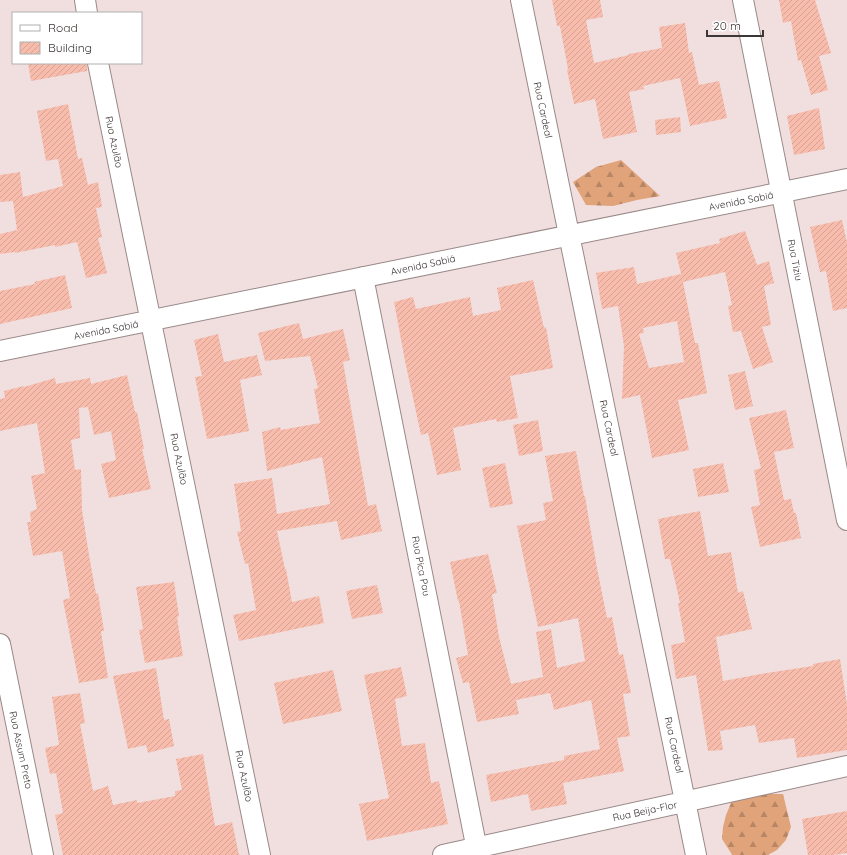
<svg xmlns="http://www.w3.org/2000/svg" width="847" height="855" viewBox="0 0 847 855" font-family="Quicksand,sans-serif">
<defs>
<pattern id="forest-firs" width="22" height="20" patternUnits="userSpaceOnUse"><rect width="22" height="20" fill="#e0a37a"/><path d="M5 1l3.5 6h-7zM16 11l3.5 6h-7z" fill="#b78665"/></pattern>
<pattern id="building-hatch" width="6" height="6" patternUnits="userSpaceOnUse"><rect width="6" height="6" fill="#f7bcab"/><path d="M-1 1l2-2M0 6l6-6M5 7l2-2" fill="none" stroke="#d5a294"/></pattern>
</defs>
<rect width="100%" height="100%" fill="#f1dfdf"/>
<path fill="url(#forest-firs)" d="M 621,160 L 660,196 L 637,200 L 613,206 L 586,205 L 573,182 L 596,167 Z
M 739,794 L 783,794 L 791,827 L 786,840 L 777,850 L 768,855 L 732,855 L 731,853 L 722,839 L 723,827 L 726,815 L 731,803 Z"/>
<path fill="url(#building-hatch)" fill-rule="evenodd" d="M 552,0 L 600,0 L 603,17 L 586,20 L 594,63 L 629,55 L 629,54 L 662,48 L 659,27 L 685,23 L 689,53 L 692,52 L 699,85 L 719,81 L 727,118 L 690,126 L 680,78 L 643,86 L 644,89 L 629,92 L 637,132 L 603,139 L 595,99 L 574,104 L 567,70 L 568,69 L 560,26 L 557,26 Z
M 779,0 L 815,0 L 831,53 L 819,56 L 828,90 L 811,95 L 801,60 L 798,61 L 791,21 L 783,23 Z
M 28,63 L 87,63 L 87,71 L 31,81 Z
M 68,104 L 78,159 L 82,158 L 88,185 L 98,182 L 102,207 L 96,208 L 102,237 L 98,238 L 107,273 L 86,278 L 77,242 L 55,247 L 55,245 L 15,253 L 15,252 L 0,254 L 0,234 L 17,230 L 13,201 L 0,202 L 0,175 L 20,172 L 23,197 L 63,186 L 58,159 L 46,161 L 37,111 Z
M 819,108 L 825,149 L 794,155 L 787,116 Z
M 680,117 L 681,132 L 656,135 L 655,120 Z
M 842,220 L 847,242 L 847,308 L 833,311 L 826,271 L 820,272 L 810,227 Z
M 745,231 L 757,265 L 769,261 L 774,283 L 764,286 L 771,325 L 762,327 L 773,362 L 753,369 L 741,331 L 733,332 L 728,306 L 732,305 L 725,272 L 683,282 L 695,343 L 698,343 L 707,393 L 678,400 L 689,450 L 652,458 L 640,395 L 622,399 L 624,346 L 618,306 L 602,309 L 596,273 L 634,267 L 637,284 L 681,274 L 676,253 L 720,243 L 719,239 ZM 677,321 L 684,362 L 649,368 L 639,334 L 644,333 L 643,328 Z
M 65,275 L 72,308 L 0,324 L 0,291 L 35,284 L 34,282 Z
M 533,280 L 544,328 L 546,327 L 553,368 L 510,376 L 518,418 L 497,422 L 496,419 L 453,428 L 461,470 L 437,475 L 428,433 L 421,435 L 405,361 L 394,302 L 413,297 L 416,309 L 470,297 L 473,316 L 501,310 L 497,288 Z
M 299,323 L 303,339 L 343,329 L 350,360 L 343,362 L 368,506 L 376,504 L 382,531 L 341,540 L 337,521 L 277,531 L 285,569 L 286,569 L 292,602 L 319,596 L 324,623 L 239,641 L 233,615 L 256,610 L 248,563 L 245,564 L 237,532 L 241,531 L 234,484 L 272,478 L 277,514 L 330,504 L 322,457 L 267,471 L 262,432 L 280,427 L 281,430 L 320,423 L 314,389 L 318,388 L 310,356 L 265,361 L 258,333 Z
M 218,334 L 224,362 L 257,355 L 262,375 L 240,380 L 249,431 L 207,439 L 195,377 L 202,376 L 194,340 Z
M 745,371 L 753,406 L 735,410 L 728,375 Z
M 127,375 L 135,412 L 137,412 L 144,449 L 142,449 L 151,489 L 109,498 L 101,464 L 116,460 L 111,431 L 94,435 L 88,407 L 79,408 L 80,438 L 71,440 L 75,470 L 81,469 L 82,510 L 89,555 L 96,594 L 98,593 L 104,631 L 101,631 L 108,678 L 79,683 L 63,600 L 70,598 L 62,551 L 33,556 L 27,522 L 31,522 L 30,512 L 37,509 L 31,476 L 45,473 L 37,423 L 0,431 L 0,399 L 5,398 L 4,391 L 24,386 L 24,387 L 55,378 L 56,384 L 90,378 L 91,384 Z
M 786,410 L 794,448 L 774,452 L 784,500 L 791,499 L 794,513 L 796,513 L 801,538 L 760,547 L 751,507 L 760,505 L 754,470 L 761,468 L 749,418 Z
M 538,420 L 543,451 L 519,456 L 513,425 Z
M 576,451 L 584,496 L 585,496 L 597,568 L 607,618 L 612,617 L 619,655 L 623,654 L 631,693 L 623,694 L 630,736 L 617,738 L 624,771 L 563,783 L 567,804 L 531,811 L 528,794 L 491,802 L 486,775 L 564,760 L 564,756 L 600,749 L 591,700 L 554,710 L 550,693 L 516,700 L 519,714 L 477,722 L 469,682 L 463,683 L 456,658 L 468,655 L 459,601 L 458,601 L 450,562 L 488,554 L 497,593 L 492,594 L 499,637 L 511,684 L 543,677 L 536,632 L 551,629 L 557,668 L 585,661 L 578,618 L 538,627 L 517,526 L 546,520 L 543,503 L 553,501 L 545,456 Z
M 505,463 L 513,504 L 490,508 L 482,468 Z
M 723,463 L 729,492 L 698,497 L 693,469 Z
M 700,511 L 708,556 L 731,552 L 738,593 L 743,591 L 752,629 L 716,637 L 723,681 L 761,674 L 813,666 L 813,664 L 840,659 L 847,704 L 847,750 L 797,758 L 794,738 L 759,743 L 755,725 L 720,731 L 723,750 L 708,751 L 696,675 L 676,679 L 671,645 L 685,642 L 678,603 L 680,603 L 670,559 L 665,559 L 658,519 Z
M 174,582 L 179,616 L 177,617 L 183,656 L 145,663 L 139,630 L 143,629 L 136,587 Z
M 377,585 L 383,613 L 352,619 L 346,591 Z
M 401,667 L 407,696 L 395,699 L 402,746 L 425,743 L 431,783 L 439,781 L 448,824 L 367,841 L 359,804 L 389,798 L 364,675 Z
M 156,668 L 164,720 L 169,719 L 174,746 L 148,753 L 146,745 L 128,749 L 113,676 Z
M 333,670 L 342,711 L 283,724 L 274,683 Z
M 80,693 L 85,723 L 80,724 L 93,791 L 108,786 L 113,805 L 137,800 L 137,803 L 175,796 L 175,791 L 182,790 L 176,759 L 203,754 L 215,826 L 232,822 L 239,855 L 63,855 L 55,815 L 63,813 L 56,773 L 50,774 L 45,748 L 59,745 L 52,697 Z
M 847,811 L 847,853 L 834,855 L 808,855 L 802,819 Z"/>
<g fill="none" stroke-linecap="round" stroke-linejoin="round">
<defs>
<path id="minor" d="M 85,0 L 87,13
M 521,0 L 696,855
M 743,0 L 847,520
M 98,63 L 260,855
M 363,277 L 478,855
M 0,351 L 847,179
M 0,644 L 43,855
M 443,855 L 847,766"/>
</defs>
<use href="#minor" stroke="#998988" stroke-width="22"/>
<use href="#minor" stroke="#fff" stroke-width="20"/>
</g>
<g text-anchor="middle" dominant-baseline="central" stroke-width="3" stroke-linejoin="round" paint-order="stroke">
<g font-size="10" fill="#3d3636" stroke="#fff">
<text transform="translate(543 110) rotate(78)">Rua Cardeal</text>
<text transform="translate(114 142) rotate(78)">Rua Azulão</text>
<text transform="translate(741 201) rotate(-11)">Avenida Sabiá</text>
<text transform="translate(795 260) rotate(79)">Rua Tiziu</text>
<text transform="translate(423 265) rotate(-12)">Avenida Sabiá</text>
<text transform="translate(106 330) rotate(-11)">Avenida Sabiá</text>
<text transform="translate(609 428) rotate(78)">Rua Cardeal</text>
<text transform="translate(179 459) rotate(78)">Rua Azulão</text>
<text transform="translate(421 566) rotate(79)">Rua Pica Pau</text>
<text transform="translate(674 745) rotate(78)">Rua Cardeal</text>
<text transform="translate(21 750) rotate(78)">Rua Assum Preto</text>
<text transform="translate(244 776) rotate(78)">Rua Azulão</text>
<text transform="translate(645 811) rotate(-12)">Rua Beija-Flor</text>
</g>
</g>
<rect x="12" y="12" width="130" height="52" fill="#ffffff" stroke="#b1afaf"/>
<rect x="20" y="25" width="20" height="6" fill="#ffffff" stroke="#b1afaf"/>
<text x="48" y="32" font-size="12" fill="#3d3636">Road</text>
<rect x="20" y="42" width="20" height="12" fill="url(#building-hatch)" stroke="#b1afaf"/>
<text x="48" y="52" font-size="12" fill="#3d3636">Building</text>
<path d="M707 30v6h56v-6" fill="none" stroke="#3d3636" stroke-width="2"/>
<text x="713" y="30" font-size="12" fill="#3d3636" stroke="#ffffff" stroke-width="3" paint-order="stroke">20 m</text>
</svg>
